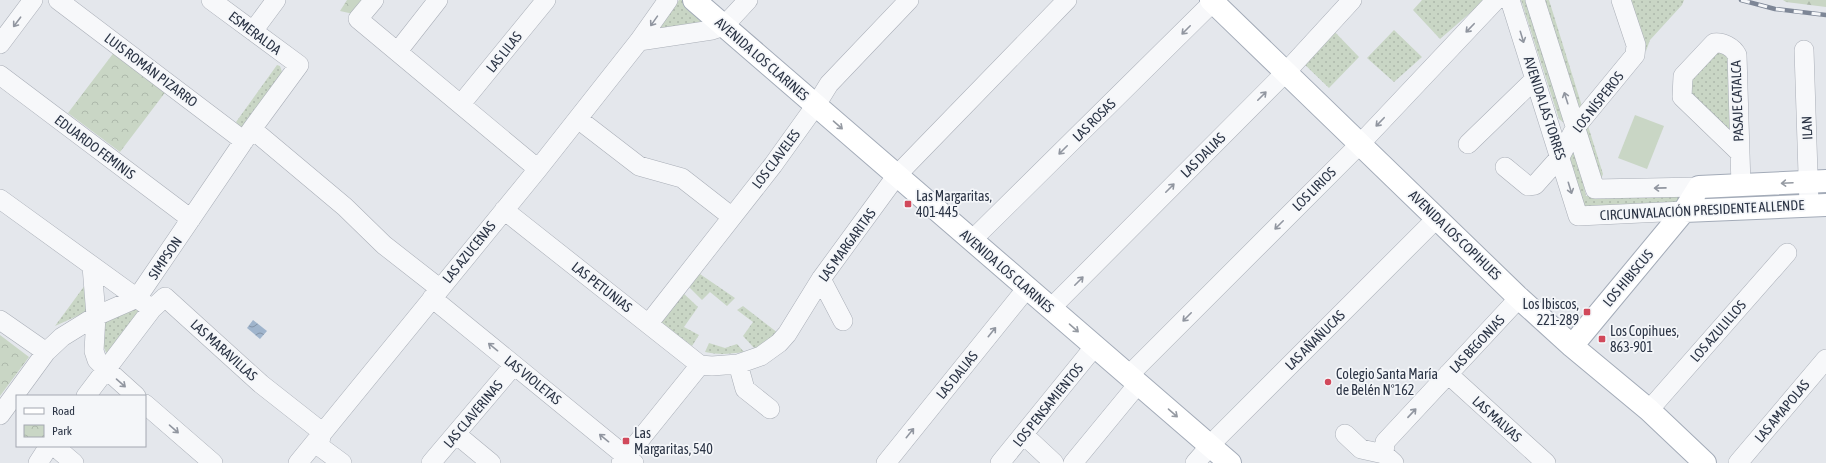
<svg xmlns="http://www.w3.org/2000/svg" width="1826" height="463" viewBox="0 0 1826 463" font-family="'Asap Condensed',sans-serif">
<defs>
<pattern id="grass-dots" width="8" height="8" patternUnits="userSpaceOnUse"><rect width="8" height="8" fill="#c9d6c5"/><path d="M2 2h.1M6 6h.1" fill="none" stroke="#adb8ab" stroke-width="1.8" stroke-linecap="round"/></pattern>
<pattern id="forest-firs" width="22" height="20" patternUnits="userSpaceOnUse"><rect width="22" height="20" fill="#c9d6c5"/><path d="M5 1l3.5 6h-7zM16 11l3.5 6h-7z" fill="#adb8ab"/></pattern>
<pattern id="park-crowns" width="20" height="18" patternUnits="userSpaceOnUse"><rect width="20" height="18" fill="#c9d6c5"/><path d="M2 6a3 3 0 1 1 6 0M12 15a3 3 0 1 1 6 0" fill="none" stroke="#adb8ab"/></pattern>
<pattern id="water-waves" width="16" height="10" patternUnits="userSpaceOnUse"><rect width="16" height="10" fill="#9fb4cc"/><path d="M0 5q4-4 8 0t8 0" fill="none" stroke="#8293a7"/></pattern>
</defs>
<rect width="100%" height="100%" fill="#e4e7ec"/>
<path fill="url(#grass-dots)" d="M 679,0 L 685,0 L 709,21 L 659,29 Z
M 1422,0 L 1485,0 L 1440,39 L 1413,10 Z
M 1521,0 L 1532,0 L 1568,121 L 1563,122 L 1559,119 Z
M 1542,0 L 1549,0 L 1603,174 L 1601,179 Z
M 1630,0 L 1684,0 L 1682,5 L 1650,40 L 1646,51 Z
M 1332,29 L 1359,57 L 1329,88 L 1301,61 Z
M 1394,30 L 1422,57 L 1394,82 L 1367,58 Z
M 1715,48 L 1731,56 L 1734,140 L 1687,96 L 1690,77 Z
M 277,65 L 280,66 L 282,72 L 244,131 L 236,122 Z
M 1574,141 L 1586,196 L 1691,191 L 1681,203 L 1580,207 L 1566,153 Z
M 697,272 L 735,298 L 727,306 L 710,292 L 702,300 L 687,285 Z
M 88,281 L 89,307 L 86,312 L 55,326 Z
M 681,291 L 698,307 L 684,327 L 699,335 L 692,346 L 658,320 Z
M 743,306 L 778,333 L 755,349 L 743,336 L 753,322 L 737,310 Z
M 138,307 L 144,310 L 109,359 L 104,348 L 104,323 Z
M 709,343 L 725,348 L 737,344 L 744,352 C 731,354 718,355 705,352 Z"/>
<path fill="url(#forest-firs)" d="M 1783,0 L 1826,0 L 1826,7 L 1786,2 Z"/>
<path fill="url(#park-crowns)" d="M 347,0 L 370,0 L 358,15 L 340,11 Z
M 115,51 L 167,90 L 120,152 L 68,113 Z
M 0,335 L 29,357 L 0,396 Z"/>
<path fill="#c9d6c5" d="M 1635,115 L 1664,126 L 1647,169 L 1618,158 Z"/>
<path fill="url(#water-waves)" d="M 253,320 L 267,331 L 260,339 L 247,328 Z"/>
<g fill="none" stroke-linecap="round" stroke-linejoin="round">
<defs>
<path id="minor" d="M 58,0 L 244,141
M 374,0 L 358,19 L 538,169
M 1510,0 L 1578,216 L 1684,211
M 1535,0 L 1595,189 L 1699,187
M 253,31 L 276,0
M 639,41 L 712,30 L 724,26 L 748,0
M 0,44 L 33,0
M 1804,50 L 1809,205
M 398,51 L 438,0
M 0,75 L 191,219
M 461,104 L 546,0
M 578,119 L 639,166 L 682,178 L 732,217
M 252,129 L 345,207 L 384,245 L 439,288
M 1468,144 L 1535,79
M 1739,152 L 1682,97 L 1683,76 L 1714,43 C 1723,42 1733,47 1737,55 L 1741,186
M 1505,167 L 1528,186 L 1535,185 L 1560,157 L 1575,128 L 1635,55 L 1636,45 L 1621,0
M 0,199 L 152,309 L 165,297 L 261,384 L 322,432 L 319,446 L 342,463
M 504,210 L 700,365
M 972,240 L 1215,0
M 92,266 L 96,316 L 94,351 L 97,360 L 106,369 L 136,396
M 821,279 L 843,321
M 432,298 L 634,463
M 1051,308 L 1286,72 L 1352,0
M 0,320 L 46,352
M 649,323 L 773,165 L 816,105 L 829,84 L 909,0
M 738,364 L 745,389 L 770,409
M 1448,374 L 1546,463
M 1129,375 L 1360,144 L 1496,0
M 86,396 L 152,309
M 145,404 L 213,463
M 1649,410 L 1787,253
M 0,415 L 46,352 L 62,337 L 96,316 L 137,298 L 252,129 L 299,65 L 211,0
M 456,434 L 491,463
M 1345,434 L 1361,449 L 1384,454
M 1024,435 L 1054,463
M 54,446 L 74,463
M 38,463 L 49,446
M 298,463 L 538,169 L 639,41 L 668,0
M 431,463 L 514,365
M 621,463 L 700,365 L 712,366 L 738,364 L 761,356 L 779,343 L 787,334 L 821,279 L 897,175 L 1067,0
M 886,463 L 1027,288
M 1000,463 L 1095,346
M 1073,463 L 1138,384
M 1195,463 L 1218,437 L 1437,218
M 1394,463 L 1384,454 L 1385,442 L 1519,298
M 1738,463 L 1826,359"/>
<path id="major" d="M 694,0 L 1230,463
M 1211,0 L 1519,298 L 1572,346 L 1649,410 L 1705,463
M 1684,211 L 1826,205
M 1572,346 L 1684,211 L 1699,187 L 1826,181"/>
</defs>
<use href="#minor" stroke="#a9aeb7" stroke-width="20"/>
<use href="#major" stroke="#a3abb8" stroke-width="24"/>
<use href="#minor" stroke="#f7f8fa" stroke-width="19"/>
<use href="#major" stroke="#fff" stroke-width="22"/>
<defs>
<path id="rail" d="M 1741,0 L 1775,9 L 1826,15"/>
</defs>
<use href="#rail" stroke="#7d8696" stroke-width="4.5"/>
<use href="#rail" stroke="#f4f6f9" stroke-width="3" stroke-dasharray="9" stroke-linecap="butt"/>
</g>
<defs><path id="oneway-shaft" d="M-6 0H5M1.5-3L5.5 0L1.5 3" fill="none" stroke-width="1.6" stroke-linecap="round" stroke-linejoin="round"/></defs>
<g stroke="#9196a0">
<use href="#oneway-shaft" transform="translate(654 21) rotate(125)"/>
<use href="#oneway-shaft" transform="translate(17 22) rotate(127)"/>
<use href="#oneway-shaft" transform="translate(1470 28) rotate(134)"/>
<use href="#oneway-shaft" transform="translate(1186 30) rotate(135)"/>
<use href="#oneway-shaft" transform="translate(1522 37) rotate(73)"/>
<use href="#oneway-shaft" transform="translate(1262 96) rotate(-45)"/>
<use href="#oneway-shaft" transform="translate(1566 98) rotate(-108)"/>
<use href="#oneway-shaft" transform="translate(1380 122) rotate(134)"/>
<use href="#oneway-shaft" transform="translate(1063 150) rotate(135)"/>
<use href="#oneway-shaft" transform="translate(1170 188) rotate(-45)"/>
<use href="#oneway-shaft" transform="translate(1570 188) rotate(73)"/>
<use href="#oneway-shaft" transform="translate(1660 188) rotate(179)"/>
<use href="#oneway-shaft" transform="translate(1279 225) rotate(135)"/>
<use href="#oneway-shaft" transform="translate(1079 281) rotate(-45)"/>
<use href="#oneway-shaft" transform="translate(1187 317) rotate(135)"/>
<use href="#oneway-shaft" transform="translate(992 332) rotate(-51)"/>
<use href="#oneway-shaft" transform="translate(493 347) rotate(-141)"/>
<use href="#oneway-shaft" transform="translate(121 383) rotate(41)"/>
<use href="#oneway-shaft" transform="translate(1412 413) rotate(-47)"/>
<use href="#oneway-shaft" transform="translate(174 429) rotate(41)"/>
<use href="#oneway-shaft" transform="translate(910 433) rotate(-51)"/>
<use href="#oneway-shaft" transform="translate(604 438) rotate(-141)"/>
</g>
<g stroke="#959aa2">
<use href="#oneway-shaft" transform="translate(838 125) rotate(41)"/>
<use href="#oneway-shaft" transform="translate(1787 183) rotate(177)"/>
<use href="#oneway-shaft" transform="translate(1074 328) rotate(41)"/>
<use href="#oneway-shaft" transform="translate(1173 413) rotate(41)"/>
</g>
<g fill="#d1495b" stroke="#f4f6f9" stroke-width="1.5">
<rect x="904" y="200" width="8" height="8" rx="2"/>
<rect x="1583" y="308" width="8" height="8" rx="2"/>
<rect x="1598" y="335" width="8" height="8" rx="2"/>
<circle cx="1328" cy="382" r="4"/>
<rect x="622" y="437" width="8" height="8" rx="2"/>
</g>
<g text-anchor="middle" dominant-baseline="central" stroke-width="3.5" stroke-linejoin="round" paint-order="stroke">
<g font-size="14" fill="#2b3445" stroke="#f4f6f9">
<text transform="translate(255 33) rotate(37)">ESMERALDA</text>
<text transform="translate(504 52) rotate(-51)">LAS LILAS</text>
<text transform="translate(762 59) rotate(41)">AVENIDA LOS CLARINES</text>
<text transform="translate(151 70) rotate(37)">LUIS ROMÁN PIZARRO</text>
<text transform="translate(1737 101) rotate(-92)">PASAJE CATALCA</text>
<text transform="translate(1598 102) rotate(-52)">LOS NÍSPEROS</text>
<text transform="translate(1545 108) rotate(72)">AVENIDA LAS TORRES</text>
<text transform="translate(1094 120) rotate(-45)">LAS ROSAS</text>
<text transform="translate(1807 128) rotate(-92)">ILAN</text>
<text transform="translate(95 147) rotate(37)">EDUARDO FEMINIS</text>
<text transform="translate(1203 155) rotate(-45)">LAS DALIAS</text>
<text transform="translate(776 159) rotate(-53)">LOS CLAVELES</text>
<text transform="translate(1314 189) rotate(-45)">LOS LIRIOS</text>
<text transform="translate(1702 210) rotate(-3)">CIRCUNVALACIÓN PRESIDENTE ALLENDE</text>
<text transform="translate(1455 235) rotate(44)">AVENIDA LOS COPIHUES</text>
<text transform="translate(847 245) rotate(-54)">LAS MARGARITAS</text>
<text transform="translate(469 252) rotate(-51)">LAS AZUCENAS</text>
<text transform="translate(165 258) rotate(-56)">SIMPSON</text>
<text transform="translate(1007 271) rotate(41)">AVENIDA LOS CLARINES</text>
<text transform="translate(1628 278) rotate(-50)">LOS HIBISCUS</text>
<text transform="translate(602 287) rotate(38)">LAS PETUNIAS</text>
<text transform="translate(1718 331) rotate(-49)">LOS AZULILLOS</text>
<text transform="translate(1315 340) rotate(-45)">LAS AÑAÑUCAS</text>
<text transform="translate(1477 344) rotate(-47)">LAS BEGONIAS</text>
<text transform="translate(224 350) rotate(42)">LAS MARAVILLAS</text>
<text transform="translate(957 375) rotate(-51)">LAS DALIAS</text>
<text transform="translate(533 380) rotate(39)">LAS VIOLETAS</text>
<text transform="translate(1048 405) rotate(-51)">LOS PENSAMIENTOS</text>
<text transform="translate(1782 411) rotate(-50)">LAS AMAPOLAS</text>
<text transform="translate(473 414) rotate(-50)">LAS CLAVERINAS</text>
<text transform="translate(1497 419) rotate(42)">LAS MALVAS</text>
</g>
<g font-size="14" fill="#2b3445" stroke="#f4f6f9" text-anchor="start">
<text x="916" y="196">Las Margaritas,<tspan x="916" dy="16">401-445</tspan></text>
<text x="1579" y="304" text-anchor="end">Los Ibiscos,<tspan x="1579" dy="16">221-289</tspan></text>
<text x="1610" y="331">Los Copihues,<tspan x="1610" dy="16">863-901</tspan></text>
<text x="1336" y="374">Colegio Santa María<tspan x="1336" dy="16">de Belén N°162</tspan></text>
<text x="634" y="433">Las<tspan x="634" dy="16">Margaritas, 540</tspan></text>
</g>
</g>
<rect x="16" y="395" width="130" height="52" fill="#f4f6f9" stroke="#a4a8b1"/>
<rect x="24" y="408" width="20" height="6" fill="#ffffff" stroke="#a4a8b1"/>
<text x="52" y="415" font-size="12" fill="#2b3445">Road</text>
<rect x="24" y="425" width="20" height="12" fill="url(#park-crowns)" stroke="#a4a8b1"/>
<text x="52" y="435" font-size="12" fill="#2b3445">Park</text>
</svg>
